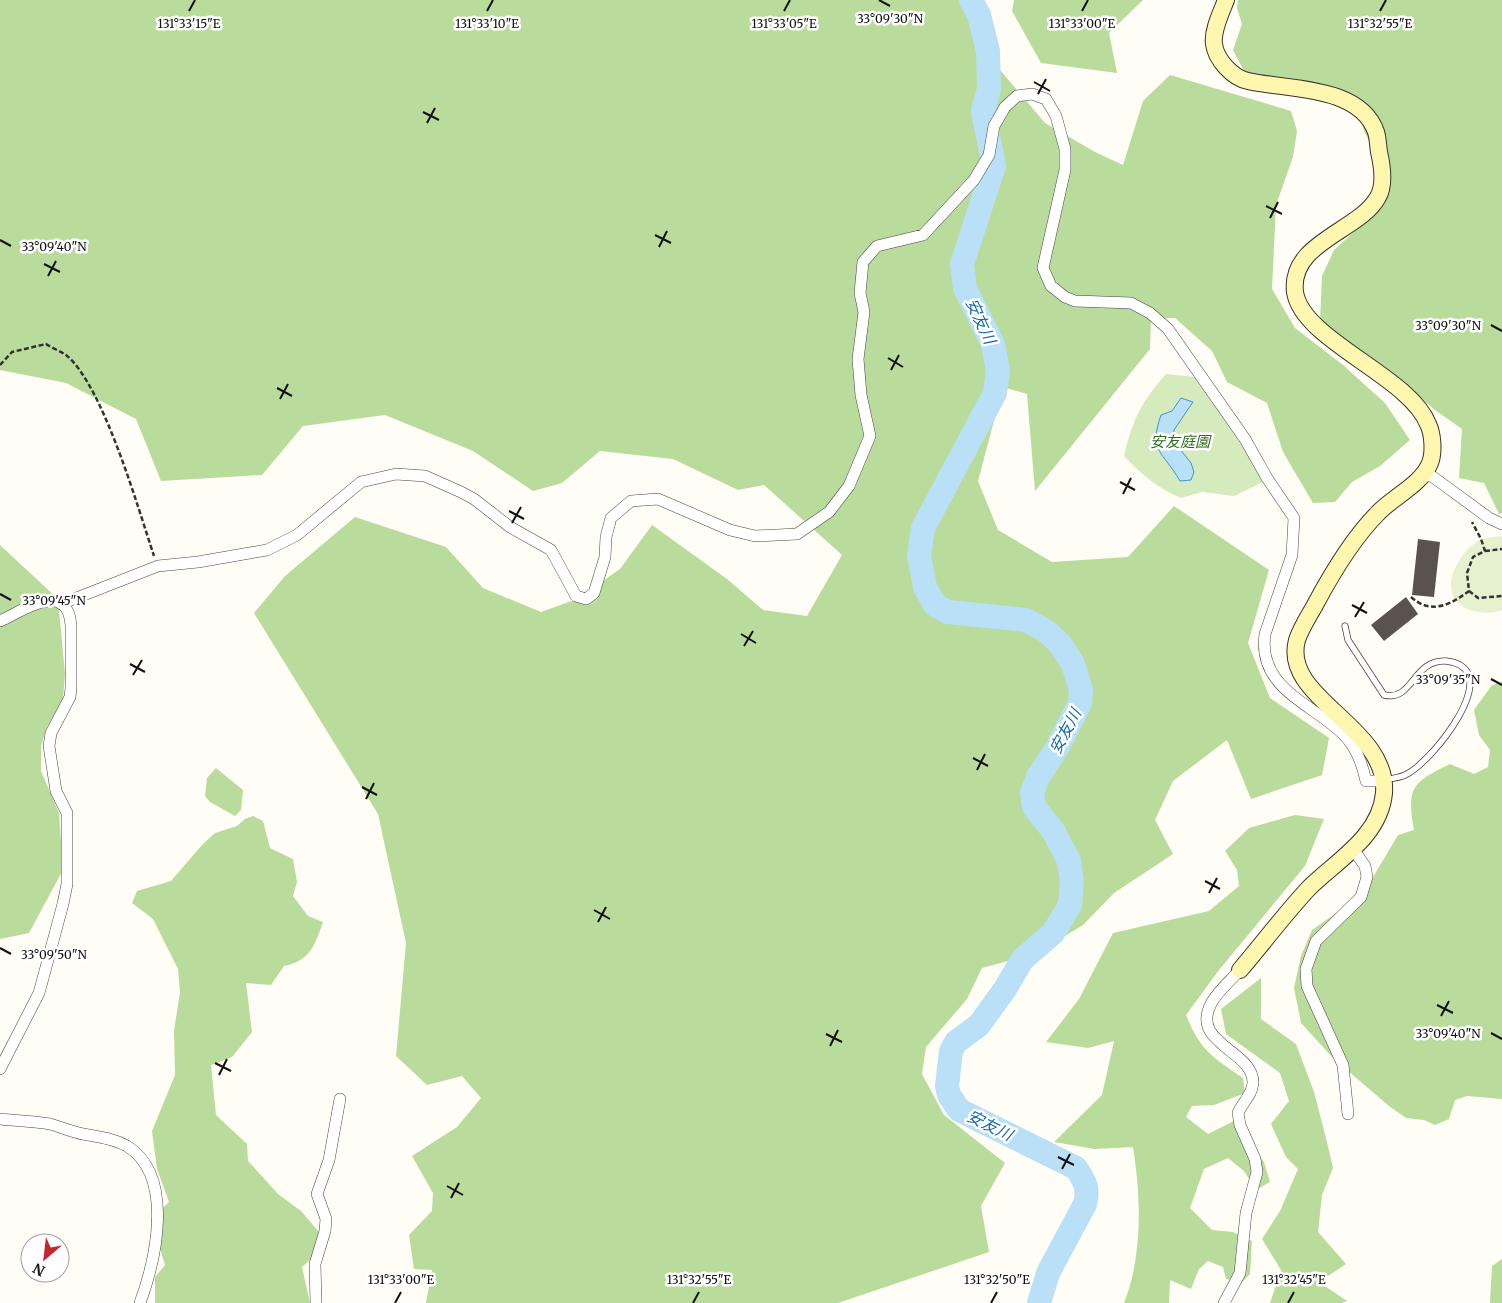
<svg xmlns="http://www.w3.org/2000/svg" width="1502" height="1303" viewBox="0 0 1502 1303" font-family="Merriweather,'Noto Sans JP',serif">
<rect width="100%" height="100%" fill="#fffdf5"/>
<path fill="#d5ebbd" d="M 1166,374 L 1196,377 L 1246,448 L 1265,481 L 1234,496 L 1202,492 L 1181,498 C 1157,488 1141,474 1124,456 C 1133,419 1140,404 1166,374 Z"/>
<path fill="#b9dc9c" d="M 0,0 L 964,0 L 963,2 L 995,64 L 1045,123 L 1095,152 L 1123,165 L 1143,101 L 1170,75 L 1291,111 L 1297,131 L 1293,157 L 1276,205 L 1272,289 L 1295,328 L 1343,365 L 1385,403 L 1410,440 L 1380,466 L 1352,482 L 1335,502 L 1313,503 L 1283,452 L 1267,403 L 1227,382 L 1212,351 L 1175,318 L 1151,319 L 1150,349 L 1035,491 L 1027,394 L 1003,387 L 978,481 L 998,530 L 1052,562 L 1128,557 L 1174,506 L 1269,570 L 1248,643 L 1270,698 L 1329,738 L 1322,775 L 1251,799 L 1227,740 L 1173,781 L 1155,820 L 1173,854 L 1114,893 L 1083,925 L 1037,953 L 982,968 L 967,999 L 926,1047 L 922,1074 L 944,1115 L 1005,1163 L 981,1206 L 989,1252 L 838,1303 L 426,1303 L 432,1270 L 414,1269 L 409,1235 L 432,1211 L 433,1193 L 412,1156 L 457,1127 L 481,1098 L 462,1076 L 427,1085 L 396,1056 L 406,943 L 378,814 L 254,613 L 285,576 L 355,517 L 446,547 L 483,588 L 541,612 L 577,599 L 620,569 L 652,525 L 727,579 L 763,610 L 807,616 L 842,555 L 764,485 L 738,490 L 673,459 L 600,451 L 562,483 L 533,491 L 473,451 L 385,415 L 303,426 L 262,475 L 161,481 L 136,419 L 66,383 L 0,370 Z
M 1014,0 L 1143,0 L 1109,33 L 1117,73 L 1041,63 L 1012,11 Z
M 1238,0 L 1502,0 L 1502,513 L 1499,514 L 1484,483 L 1459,478 L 1462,429 L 1435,410 L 1386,368 L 1320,321 L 1322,276 L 1334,250 L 1367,220 L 1380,166 L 1363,128 L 1358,103 L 1245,73 L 1233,50 L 1242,24 L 1237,8 Z
M 0,545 L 58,599 L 65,674 L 63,699 L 47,727 L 41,746 L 41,771 L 59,813 L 63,870 L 29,933 L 0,939 Z
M 1502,682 L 1502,1099 L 1467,1096 L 1455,1100 L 1449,1119 L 1435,1125 L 1424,1120 L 1406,1118 L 1389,1106 L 1333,1058 L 1301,1023 L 1294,988 L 1301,956 L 1312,930 L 1363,894 L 1398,835 L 1414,830 C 1406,787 1413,782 1450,764 L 1474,774 L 1488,767 L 1490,750 L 1479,735 L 1474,710 L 1492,685 Z
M 216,768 L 243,790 L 241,810 L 235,816 L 210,802 L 205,796 L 207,778 Z
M 1295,815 L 1324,819 L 1305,866 L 1219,970 L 1186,1015 C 1200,1050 1212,1057 1243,1078 L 1245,1093 L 1214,1105 L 1192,1106 L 1186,1117 L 1208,1134 L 1244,1116 L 1245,1139 L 1264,1162 L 1270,1182 L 1256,1190 L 1244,1171 L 1228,1158 L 1204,1169 L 1190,1208 L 1212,1230 L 1233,1232 L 1252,1241 L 1250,1274 L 1241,1283 L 1226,1279 L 1223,1267 L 1208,1261 L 1199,1269 L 1191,1289 L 1170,1280 L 1169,1303 L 1124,1303 C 1143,1255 1141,1197 1133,1147 L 1095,1149 L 1054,1142 L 1102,1095 L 1114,1041 L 1088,1048 L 1046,1042 L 1079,999 L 1113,933 L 1209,911 L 1239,886 L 1237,870 L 1225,851 L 1249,828 Z
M 253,816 L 263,821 L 270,848 L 293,859 L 297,882 L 293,896 L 308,916 L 323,922 C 315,945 310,961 284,966 L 271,985 L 246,983 L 252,1032 L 232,1057 L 211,1065 L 216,1115 L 247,1144 L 248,1161 L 278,1194 L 301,1211 L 319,1232 L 311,1259 L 302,1267 L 310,1303 L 155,1303 L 155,1277 L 165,1265 L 151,1219 L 169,1202 L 157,1169 L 152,1131 L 175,1075 L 174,1031 L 180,992 L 178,969 L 153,919 L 132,903 L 137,891 L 171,881 L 202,845 L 215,833 L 237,826 L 245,819 Z
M 1261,978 L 1261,1019 L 1296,1044 L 1314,1092 L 1327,1142 L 1333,1168 L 1322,1195 L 1318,1232 L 1346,1264 L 1319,1282 L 1347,1301 L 1342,1303 L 1270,1303 L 1281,1270 L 1262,1239 L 1280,1211 L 1298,1169 L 1286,1157 L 1271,1124 L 1289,1101 L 1280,1073 L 1226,1034 L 1221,1009 Z
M 1502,1259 L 1502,1303 L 1490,1303 L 1492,1266 Z"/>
<path fill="#e6f2cf" d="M 1502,536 L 1502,610 C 1483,617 1451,611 1451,585 C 1451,569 1467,544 1483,539 C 1488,537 1496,537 1502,536 Z"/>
<path fill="#b9e0f7" stroke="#3f96cf" d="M 1181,398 L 1193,402 L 1174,430 L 1173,440 L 1191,463 L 1194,472 L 1191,480 L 1180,481 C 1163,451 1148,452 1161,415 L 1172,411 Z"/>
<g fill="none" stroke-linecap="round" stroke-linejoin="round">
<path stroke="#b9e0f7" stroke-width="24" d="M 971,0 L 979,15 L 988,51 L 989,89 L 983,111 L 994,166 L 962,264 L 965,288 L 993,344 L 998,371 L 995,393 L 923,528 L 919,556 L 925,587 L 935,605 L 948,612 L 1026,620 L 1046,631 L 1060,644 L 1073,664 L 1081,690 L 1080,703 L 1057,748 L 1038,777 L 1032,793 L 1034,807 L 1054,832 L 1069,861 L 1072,883 L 1070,905 L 1053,933 L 1022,960 L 1005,989 L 979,1025 L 956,1042 L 951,1051 L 947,1086 L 949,1095 L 959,1110 L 1076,1168 C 1085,1181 1089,1189 1085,1204 L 1048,1273 L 1039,1303"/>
</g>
<path fill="#5a524d" d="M 1418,539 L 1440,542 L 1434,597 L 1412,595 Z
M 1406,597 L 1418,614 L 1384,641 L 1371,625 Z"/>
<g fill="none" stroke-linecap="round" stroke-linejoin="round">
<defs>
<path id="lane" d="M 1345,626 L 1348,640 L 1384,695 C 1413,702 1413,659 1446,661 C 1453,662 1459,663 1464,668 C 1489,691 1429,763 1407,774 C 1401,778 1392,778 1385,780"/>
<path id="street" d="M 1423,474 L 1433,477 L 1489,518 L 1502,524
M 61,604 L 158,566 L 198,562 L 267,550 L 297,535 L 361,482 L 396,474 L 425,476 L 461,492 L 474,499 L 510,527 L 551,550 L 576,596 L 586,599 L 594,593 L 605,557 L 606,537 L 611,518 L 631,501 L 658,499 L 730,530 L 755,536 L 797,534 L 829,512 L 849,486 L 870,436 L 861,395 L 858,359 L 864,312 L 860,293 L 863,262 L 877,246 L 923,235 L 974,180 L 989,155 L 994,126 L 1005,107 L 1017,96 L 1032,94 L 1046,99 L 1056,116 L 1065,149 L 1065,170 L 1043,268 L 1051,286 L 1065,297 L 1075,301 L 1131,303 L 1150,313 L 1168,329 L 1245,439 L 1267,478 L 1294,518 L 1292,555 L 1265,634 C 1257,689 1314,704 1345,736 C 1357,749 1362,764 1366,781 L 1383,781
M 0,621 C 21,612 67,578 71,625 L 71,688 L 70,697 L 51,733 L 49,746 L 56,791 L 67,813 L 67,884 L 63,904 L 39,993 L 0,1069
M 1348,1114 L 1343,1065 L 1307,986 L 1306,969 L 1316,941 L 1361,897 L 1367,877 L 1365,866 L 1353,849
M 0,1119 C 17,1121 33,1121 50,1124 C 61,1127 72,1132 83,1134 C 98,1137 113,1138 127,1146 C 175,1176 156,1259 140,1303
M 316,1303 L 315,1264 L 325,1231 L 326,1219 L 317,1194 L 329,1160 L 340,1099
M 1224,1303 L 1240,1273 L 1246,1213 L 1257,1172 L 1255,1159 L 1240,1125 L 1238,1113 C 1243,1102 1252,1095 1253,1083 C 1254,1050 1188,1044 1212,1002 C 1219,990 1231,980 1240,970"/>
<path id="secondary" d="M 1226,0 C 1221,13 1212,31 1214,44 C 1216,60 1233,78 1248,81 C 1286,90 1360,85 1376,132 C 1378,138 1378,146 1379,152 C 1382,165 1385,185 1378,197 C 1360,231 1289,242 1295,292 C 1302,340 1409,376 1428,424 C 1433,434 1434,453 1430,463 C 1422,484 1393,497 1378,513 C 1352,539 1332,573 1315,605 C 1309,616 1301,628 1297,640 C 1281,699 1389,726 1384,793 C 1380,837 1336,861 1308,889 C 1284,915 1263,943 1240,970"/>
</defs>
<use href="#lane" stroke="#444" stroke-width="7"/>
<use href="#street" stroke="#444" stroke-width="12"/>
<use href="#secondary" stroke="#333" stroke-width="18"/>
<path stroke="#333" stroke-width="2.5" stroke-dasharray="5 2.5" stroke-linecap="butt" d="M 0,365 L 12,352 L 46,344 C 52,348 60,351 66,355 C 103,385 138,508 154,556
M 1485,551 L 1502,549
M 1469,591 L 1478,598 L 1502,596
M 1411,597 C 1431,615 1450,605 1469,591 L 1467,573 L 1473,557 L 1485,551 L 1481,539 L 1472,522"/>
<use href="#lane" stroke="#fff" stroke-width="5.5"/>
<use href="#street" stroke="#fff" stroke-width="11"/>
<use href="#secondary" stroke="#fff6b0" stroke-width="16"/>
</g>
<path fill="none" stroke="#111" stroke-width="2" d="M 879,0 L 890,6M 189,11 L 195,0M 487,11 L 493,0M 784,11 L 790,0M 1082,11 L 1088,0M 1380,11 L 1386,0M 1034,82 L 1050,91M 1038,94 L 1046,79M 423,112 L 439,120M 427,123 L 435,108M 1266,206 L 1282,214M 1270,218 L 1278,202M 655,235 L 671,243M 0,240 L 11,246M 659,247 L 667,231M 44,264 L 60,272M 48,276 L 56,261M 1491,325 L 1502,331M 888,358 L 903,367M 891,370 L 899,355M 277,388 L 292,396M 280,399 L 288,384M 1120,482 L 1135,490M 1123,494 L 1131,478M 509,511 L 524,519M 512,523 L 521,507M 0,594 L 11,600M 1352,605 L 1367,613M 1355,617 L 1364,602M 741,634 L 756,643M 744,646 L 753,631M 130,664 L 145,672M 133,675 L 142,660M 1491,679 L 1502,685M 973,758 L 988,766M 977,770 L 985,754M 362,787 L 377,795M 366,799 L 374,783M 1205,881 L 1220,889M 1209,893 L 1217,878M 594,910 L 610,919M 598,922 L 606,907M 0,948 L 11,954M 1437,1005 L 1453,1013M 1441,1016 L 1449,1001M 1491,1033 L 1502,1039M 826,1034 L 842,1042M 830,1046 L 838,1030M 215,1063 L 231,1071M 219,1075 L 227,1059M 1058,1157 L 1074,1165M 1062,1169 L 1070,1154M 447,1186 L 463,1195M 451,1198 L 459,1183M 395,1303 L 401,1292M 693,1303 L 699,1292M 991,1303 L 997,1292M 1288,1303 L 1294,1292"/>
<g text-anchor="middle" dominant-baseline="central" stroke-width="5" stroke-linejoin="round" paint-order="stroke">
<g font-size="15" font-style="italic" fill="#2f6b1f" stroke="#fff">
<text x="1180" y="441">安友庭園</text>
</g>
<g font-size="16" font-style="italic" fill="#1768a6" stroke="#fff">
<text transform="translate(981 321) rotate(65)">安友川</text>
<text transform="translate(1065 731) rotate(-62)">安友川</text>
<text transform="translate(990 1125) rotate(26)">安友川</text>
</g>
</g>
<g font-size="12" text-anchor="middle" fill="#111" stroke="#fff" stroke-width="5" stroke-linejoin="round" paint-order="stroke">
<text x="890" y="23">33°09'30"N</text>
<text x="189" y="28">131°33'15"E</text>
<text x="487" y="28">131°33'10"E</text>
<text x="784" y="28">131°33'05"E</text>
<text x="1082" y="28">131°33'00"E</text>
<text x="1380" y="28">131°32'55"E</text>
<text x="54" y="251">33°09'40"N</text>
<text x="1448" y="330">33°09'30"N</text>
<text x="54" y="605">33°09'45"N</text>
<text x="1448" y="684">33°09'35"N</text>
<text x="54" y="959">33°09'50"N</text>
<text x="1448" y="1038">33°09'40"N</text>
<text x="401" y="1284">131°33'00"E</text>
<text x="699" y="1284">131°32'55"E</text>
<text x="997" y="1284">131°32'50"E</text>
<text x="1294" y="1284">131°32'45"E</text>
</g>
<g transform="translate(45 1258) rotate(208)"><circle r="24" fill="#ffffff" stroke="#a0a0a0"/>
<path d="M0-4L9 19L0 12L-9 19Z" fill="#c4262e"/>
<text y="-8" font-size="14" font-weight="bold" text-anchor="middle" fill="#111111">N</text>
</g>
</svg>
